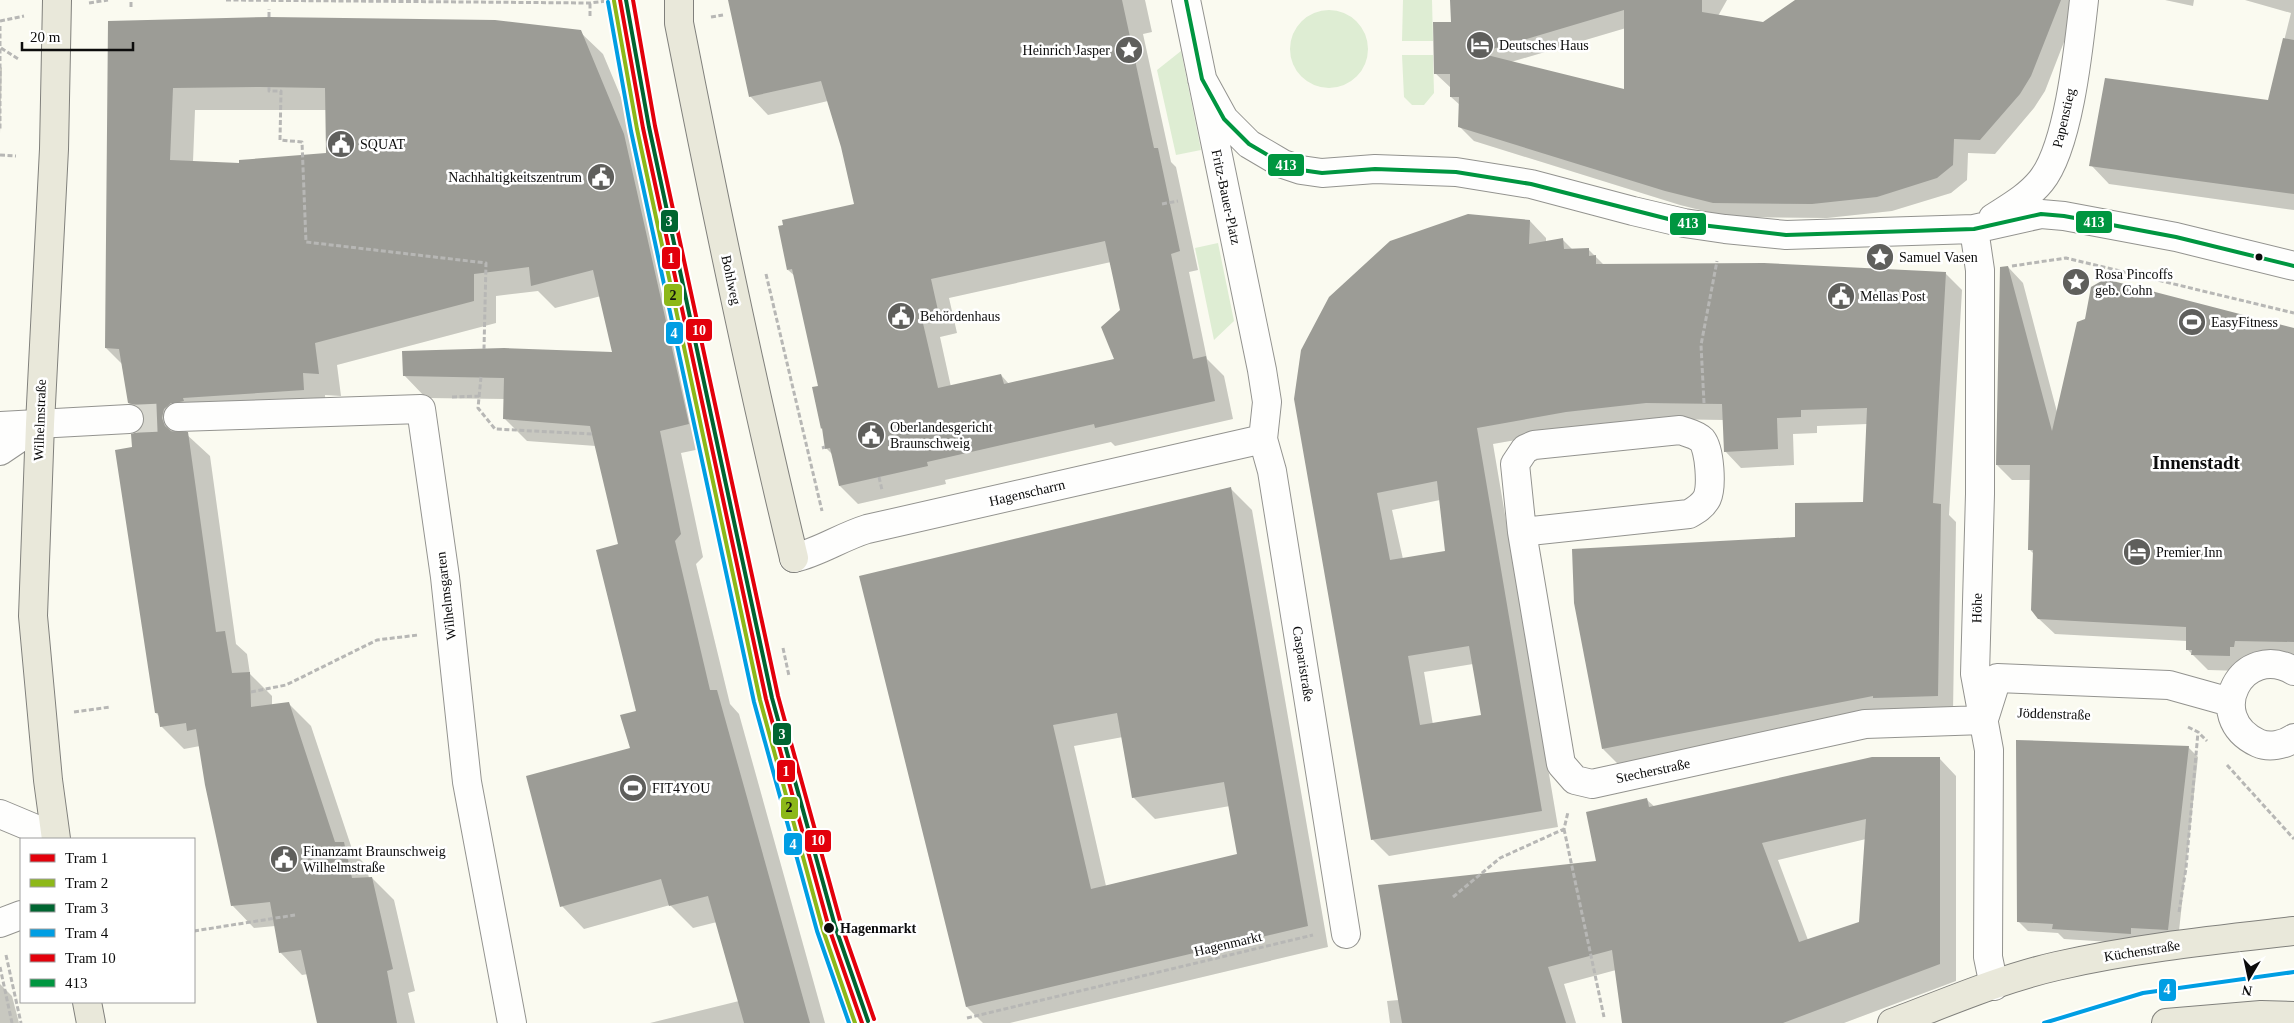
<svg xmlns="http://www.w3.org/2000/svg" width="2294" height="1023" viewBox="0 0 2294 1023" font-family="'Times New Roman',serif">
<rect width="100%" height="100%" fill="#fafaf0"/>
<path fill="#deedd3" d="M 1403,0 L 1432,0 L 1433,41 L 1402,41 Z
M1290 49a39 39 0 1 1 78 0a39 39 0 1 1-78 0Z
M 1181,51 L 1201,150 L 1176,155 L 1157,70 Z
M 1402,55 L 1433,55 L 1434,93 L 1424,105 L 1412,105 L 1404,97 Z
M 1218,243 L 1234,321 L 1214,340 L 1195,248 Z"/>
<path fill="#0003" fill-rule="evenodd" d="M 729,0 L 1145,0 L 1152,32 L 1143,34 L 1171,162 L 1176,167 L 1198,270 L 1189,272 L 1207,359 L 1224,376 L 1233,419 L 1115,446 L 1111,442 L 945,480 L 946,484 L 858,504 L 840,486 L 832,454 L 826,448 L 819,387 L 796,277 L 788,270 L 855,205 L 842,147 L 828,101 L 768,115 L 750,96 ZM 1111,262 L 1121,310 L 1116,360 L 1009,384 L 1001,375 L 951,387 L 940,337 L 957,333 L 949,298 Z
M 1451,0 L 1727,0 L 1718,16 L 1763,24 L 1798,0 L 2074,0 L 2069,29 L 2045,91 L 2034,108 L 1995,154 L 1968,153 L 1967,180 L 1951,193 L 1892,211 L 1827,218 L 1728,217 L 1680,205 L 1474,141 L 1459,126 L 1460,105 L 1451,97 L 1451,88 L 1435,73 L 1452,23 ZM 1626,28 L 1625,91 L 1511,62 Z
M 2165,0 L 2194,0 L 2193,6 Z
M 2245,0 L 2294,0 L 2294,210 L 2109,184 L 2091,165 L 2269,101 L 2291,13 Z
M 109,22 L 580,32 L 603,54 L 646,157 L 710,447 L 681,453 L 703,557 L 696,564 L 730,704 L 739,714 L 825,1023 L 650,1023 L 739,1001 L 717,922 L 693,928 L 670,905 L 584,929 L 562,906 L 631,749 L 637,711 L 619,545 L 596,446 L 527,441 L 505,419 L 505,399 L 426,398 L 404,375 L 614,353 L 601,296 L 555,308 L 538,291 L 496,296 L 496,323 L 337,365 L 341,396 L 325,395 L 326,412 L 192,426 L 185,433 L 210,456 L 236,644 L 247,654 L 250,674 L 272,696 L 272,705 L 288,703 L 311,726 L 353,852 L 366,865 L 369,878 L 372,878 L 394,900 L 415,991 L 408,993 L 415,1023 L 319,1023 L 308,974 L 302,975 L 280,952 L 275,926 L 254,928 L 232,905 L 200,746 L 184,749 L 161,726 L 160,717 L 156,713 L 134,448 L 145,420 L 129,403 L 122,364 L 106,348 ZM 195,110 L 327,110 L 327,155 L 240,165 L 193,162 Z
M 0,66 L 2,68 L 0,134 Z
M 1530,221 L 1546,238 L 1546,242 L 1562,239 L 1573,250 L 1588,249 L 1605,266 L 1764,264 L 1946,274 L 1962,290 L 1949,515 L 1956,522 L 1953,712 L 1619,765 L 1603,749 L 1797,539 L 1864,504 L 1867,424 L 1817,426 L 1817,433 L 1793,434 L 1794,465 L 1741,468 L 1725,451 L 1724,420 L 1663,419 L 1583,428 L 1493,444 L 1558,827 L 1389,856 L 1372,839 L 1296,399 ZM 1440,500 L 1447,552 L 1403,559 L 1392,510 ZM 1473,664 L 1482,716 L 1433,725 L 1424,672 Z
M 2008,267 L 2023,283 L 2057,412 L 2294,329 L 2294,656 L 2244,671 L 2208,670 L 2187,649 L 2187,641 L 2055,634 L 2039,619 L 2034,554 L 2029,549 L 2031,480 L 2012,480 L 1997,465 Z
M 1231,489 L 1252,510 L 1328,947 L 1010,1023 L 983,1023 L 967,1007 L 861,577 ZM 1123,737 L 1133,797 L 1155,819 L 1230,806 L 1238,855 L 1106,886 L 1074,746 Z
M 2188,747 L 2198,757 L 2178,940 L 2141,944 L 2064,939 L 2058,933 L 2028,931 L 2018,921 Z
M 1940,759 L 1956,776 L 1956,981 L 1844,1023 L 1623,1023 L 1616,970 L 1564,984 L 1576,1023 L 1390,1023 L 1387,1001 L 1399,1000 L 1598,862 L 1647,800 L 1655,807 ZM 1866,839 L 1860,923 L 1808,940 L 1778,860 Z
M 0,984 L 12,996 L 19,1023 L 0,1023 Z"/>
<path fill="#9c9c96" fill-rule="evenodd" d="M 728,0 L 1122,0 L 1154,148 L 1158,148 L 1180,251 L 1171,254 L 1193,359 L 1206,356 L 1215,401 L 1095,428 L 1094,424 L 927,462 L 928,466 L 839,486 L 830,448 L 825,449 L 822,428 L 821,429 L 812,387 L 818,386 L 792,269 L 787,270 L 778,226 L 783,225 L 782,220 L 854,204 L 841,147 L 821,81 L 749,97 ZM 1105,241 L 1120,310 L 1101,327 L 1114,359 L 1004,384 L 1001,374 L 938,388 L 922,319 L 939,315 L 931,279 Z
M 1450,0 L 1702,0 L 1702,12 L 1763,22 L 1795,0 L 2061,0 L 2031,76 L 2020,94 L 1980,140 L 1954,139 L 1953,165 L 1937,178 L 1877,197 L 1812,204 L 1713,203 L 1665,191 L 1458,127 L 1459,97 L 1450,97 L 1450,74 L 1434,74 L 1433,22 L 1451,22 ZM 1624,10 L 1624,89 L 1479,53 Z
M 269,17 L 495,20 L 581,30 L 624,134 L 689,424 L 660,431 L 681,534 L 675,541 L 710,690 L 717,690 L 810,1023 L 744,1023 L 708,896 L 669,906 L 661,879 L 560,907 L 526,776 L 630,748 L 620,715 L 636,711 L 596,550 L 618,544 L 590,426 L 503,419 L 504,378 L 403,376 L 402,351 L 504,348 L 612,352 L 593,270 L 531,286 L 529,267 L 474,274 L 474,301 L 315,343 L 319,374 L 303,373 L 304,390 L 183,398 L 184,401 L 170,404 L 164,409 L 162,418 L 165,426 L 171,431 L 188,432 L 216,632 L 225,631 L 232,673 L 250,672 L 251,707 L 289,702 L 335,842 L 344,842 L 352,878 L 372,877 L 393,969 L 387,971 L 397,1023 L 317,1023 L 301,950 L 279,953 L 270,902 L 231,906 L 205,785 L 196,729 L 187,731 L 186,723 L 160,727 L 158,713 L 155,713 L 115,450 L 132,447 L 131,434 L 138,432 L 143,426 L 145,419 L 142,411 L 136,405 L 128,403 L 119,349 L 105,348 L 108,21 ZM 260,87 L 325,88 L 326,153 L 239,160 L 239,163 L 170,160 L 173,88 Z
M 2283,38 L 2294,40 L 2294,194 L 2089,166 L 2105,78 L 2268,100 Z
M 1468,214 L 1530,220 L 1529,244 L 1563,238 L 1564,249 L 1589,248 L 1589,256 L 1596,255 L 1596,264 L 1764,263 L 1946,272 L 1933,503 L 1941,504 L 1938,696 L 1873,698 L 1873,696 L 1602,749 L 1574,603 L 1572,549 L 1795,537 L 1795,503 L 1863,502 L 1867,408 L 1801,410 L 1801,417 L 1777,418 L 1778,449 L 1724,452 L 1722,404 L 1646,403 L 1566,412 L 1477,428 L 1542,811 L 1371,840 L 1294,399 L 1301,350 L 1329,297 L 1390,241 ZM 1437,481 L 1445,551 L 1390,560 L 1377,493 ZM 1469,646 L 1481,715 L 1420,725 L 1408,656 Z
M 2008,266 L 2052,431 L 2077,322 L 2085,319 L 2091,287 L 2105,279 L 2294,328 L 2294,642 L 2235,641 L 2234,647 L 2230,647 L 2230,656 L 2191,655 L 2192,650 L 2186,650 L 2186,627 L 2038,619 L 2031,610 L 2033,550 L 2028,550 L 2030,465 L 1996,465 L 2000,267 Z
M 1231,487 L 1308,926 L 966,1007 L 859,576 ZM 1117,713 L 1132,798 L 1224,782 L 1237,854 L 1091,889 L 1053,725 Z
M 2016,740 L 2189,746 L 2168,930 L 2131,928 L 2131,934 L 2052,929 L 2053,924 L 2017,922 Z
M 1872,757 L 1940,757 L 1940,964 L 1783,1023 L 1622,1023 L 1612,950 L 1548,967 L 1566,1023 L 1402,1023 L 1378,885 L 1596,861 L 1586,812 L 1647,798 L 1649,807 ZM 1866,819 L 1859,922 L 1799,942 L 1762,843 Z"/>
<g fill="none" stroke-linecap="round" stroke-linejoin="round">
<path stroke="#d6d6ce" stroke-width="28" stroke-dasharray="28 14" stroke-linecap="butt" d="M 129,419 L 178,417"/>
<defs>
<path id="minor" d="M 1186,0 L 1262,370 L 1267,402 L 1263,439 L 1272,471 L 1346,934
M 1202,79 L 1224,119 L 1249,144 L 1283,164 L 1301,170 L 1322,173 L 1375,169 L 1456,172 L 1531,184 L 1633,211 L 1684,223 L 1725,229 L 1786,235 L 1974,229 L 2041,214 L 2064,216 L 2176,237 L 2294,266
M 1993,218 C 2010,207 2028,197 2041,181 C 2069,147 2079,45 2084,0
M 1974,229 L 1980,270 L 1980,494 L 1975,674 L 1989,750 L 1988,957 L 1994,986
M 178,417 L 421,409 L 445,577 L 467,782 L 512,1023
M 0,426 L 129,419
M 0,451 L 40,424
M 1522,532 L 1515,464 L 1525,449 L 1534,445 L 1680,430 C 1688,433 1696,434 1702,440 C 1710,450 1712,487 1707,498 C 1703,506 1696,510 1689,514 L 1522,532 L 1561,764 L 1575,780 L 1592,784 L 1865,724 L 1984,720
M 794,558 C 820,552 841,537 867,529 L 1263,439
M 2294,671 C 2242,641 2202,717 2258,743 C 2269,748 2284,745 2294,738
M 1985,716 L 1997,678 L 2169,685 L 2230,702
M 0,814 L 55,837
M 0,923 L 21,915"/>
<path id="major" d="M 679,0 L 679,23 C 714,202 751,380 794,558
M 56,839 L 48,780 L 33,616 L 40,424 L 54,149 L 57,0
M 87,1002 L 91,1023
M 1892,1023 C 1946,1003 2000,979 2057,966 C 2135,948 2215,940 2294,931
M 2166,1023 L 2261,1015 L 2294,1016"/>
</defs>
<use href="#minor" stroke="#93938f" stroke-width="30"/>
<use href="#major" stroke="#80807c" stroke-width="30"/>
<path stroke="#b7b7b5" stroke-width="3" stroke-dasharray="5 2.5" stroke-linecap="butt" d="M 226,0 L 590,3 L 615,0
M 89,3 L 108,0
M 131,7 L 131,0
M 590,16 L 590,3
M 269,17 L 269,9
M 711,17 L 723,15
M 0,21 L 24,16
M 0,26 L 0,131
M 1,48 L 20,60
M 269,87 L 269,91 L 281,91 L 280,140 L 302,142 L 306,242 L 486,263 L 484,349
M 0,155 L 16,156
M 1162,204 L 1178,201
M 2012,266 L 2066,258 L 2294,313
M 766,274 L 822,511
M 2158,280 L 2161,267
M 481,377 L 478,408 L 495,429 L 592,434
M 452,397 L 479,396
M 1704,403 L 1701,345 L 1717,261
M 822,448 L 825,447
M 879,477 L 882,490
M 783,648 L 789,676
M 747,656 L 750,681
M 251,692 L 286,685 L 377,640 L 418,635
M 74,712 L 110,707
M 2188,727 L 2198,732 L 2207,741
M 2227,765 L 2294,839
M 1564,829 L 1604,1017
M 1453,897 L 1500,858 L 1564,829 L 1568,812
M 2179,912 L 2186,868 L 2198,732
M 194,931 L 295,915
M 6,955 L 21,1023
M 0,967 L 12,1023
M 967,1018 L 1313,935"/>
<use href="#minor" stroke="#fefefd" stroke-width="28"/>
<use href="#major" stroke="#e9e8da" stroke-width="28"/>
<defs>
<path id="bus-1" d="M 1186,0 L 1202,79 L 1224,119 L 1249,144 L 1283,164 L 1301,170 L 1322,173 L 1375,169 L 1456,172 L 1531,184 L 1684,223 L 1786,235 L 1974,229 L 2041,214 L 2064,216 L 2176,237 L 2294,266"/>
</defs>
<use href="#bus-1" stroke="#fff" stroke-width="8"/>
<use href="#bus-1" stroke="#009640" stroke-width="4"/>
<defs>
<path id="tram-1" d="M 620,0 L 643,128 L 766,699 L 829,928 L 862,1023"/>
<path id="tram-2" d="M 614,1 L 637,129 L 760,700 L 823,930 L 855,1023"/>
<path id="tram-3" d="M 626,0 L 649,127 L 772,698 L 835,926 L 868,1021"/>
<path id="tram-4" d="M 608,2 L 631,131 L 754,702 L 817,931 L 849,1023
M 2044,1023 L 2143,993 L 2294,972"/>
<path id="tram-5" d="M 633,0 L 655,126 L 778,696 L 841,924 L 874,1019"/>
</defs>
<use href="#tram-1" stroke="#fff" stroke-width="8"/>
<use href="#tram-2" stroke="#fff" stroke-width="8"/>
<use href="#tram-3" stroke="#fff" stroke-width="8"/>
<use href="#tram-4" stroke="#fff" stroke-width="8"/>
<use href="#tram-5" stroke="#fff" stroke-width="8"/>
<use href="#tram-1" stroke="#e3000b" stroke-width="4"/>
<use href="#tram-2" stroke="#8db819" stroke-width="4"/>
<use href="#tram-3" stroke="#006531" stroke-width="4"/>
<use href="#tram-4" stroke="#009ee3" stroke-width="4"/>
<use href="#tram-5" stroke="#e3000b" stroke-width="4"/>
</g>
<defs>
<symbol id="hotel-disc" viewBox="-11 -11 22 22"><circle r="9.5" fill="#5f5f5c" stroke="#fff"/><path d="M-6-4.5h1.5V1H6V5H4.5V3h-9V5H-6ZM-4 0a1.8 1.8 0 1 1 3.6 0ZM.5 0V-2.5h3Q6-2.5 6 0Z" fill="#fff"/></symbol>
<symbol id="sight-disc" viewBox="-11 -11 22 22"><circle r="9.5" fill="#5f5f5c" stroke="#fff"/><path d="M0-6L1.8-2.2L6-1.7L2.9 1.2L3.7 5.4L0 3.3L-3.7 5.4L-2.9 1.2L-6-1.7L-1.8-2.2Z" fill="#fff"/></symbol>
<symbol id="civic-disc" viewBox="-11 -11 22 22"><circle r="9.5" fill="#5f5f5c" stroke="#fff"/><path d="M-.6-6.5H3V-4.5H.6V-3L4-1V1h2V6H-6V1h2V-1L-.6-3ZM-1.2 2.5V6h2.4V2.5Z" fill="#fff"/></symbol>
<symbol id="stadium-disc" viewBox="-11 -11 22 22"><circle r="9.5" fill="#5f5f5c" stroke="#fff"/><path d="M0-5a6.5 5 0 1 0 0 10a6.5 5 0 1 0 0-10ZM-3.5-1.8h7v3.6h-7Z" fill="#fff"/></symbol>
</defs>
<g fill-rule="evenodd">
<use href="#hotel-disc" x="1464" y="29" width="32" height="32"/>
<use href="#sight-disc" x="1113" y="34" width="32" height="32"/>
<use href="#civic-disc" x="325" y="128" width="32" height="32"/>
<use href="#civic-disc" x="585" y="161" width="32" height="32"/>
<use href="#sight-disc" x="1864" y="241" width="32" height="32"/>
<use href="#sight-disc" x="2060" y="266" width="32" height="32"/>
<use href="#civic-disc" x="1825" y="280" width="32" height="32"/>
<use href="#civic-disc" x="885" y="300" width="32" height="32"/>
<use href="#stadium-disc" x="2176" y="306" width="32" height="32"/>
<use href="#civic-disc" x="855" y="419" width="32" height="32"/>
<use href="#hotel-disc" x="2121" y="536" width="32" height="32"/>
<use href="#stadium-disc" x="617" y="772" width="32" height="32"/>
<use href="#civic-disc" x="268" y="843" width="32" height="32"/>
</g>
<g fill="#0c0c0c" stroke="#fff" stroke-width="2">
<circle cx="2259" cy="257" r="4.5"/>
<circle cx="829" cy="928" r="6"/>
</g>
<g text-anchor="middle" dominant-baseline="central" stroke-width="5" stroke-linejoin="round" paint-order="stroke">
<g font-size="14" fill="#0c0c0c" stroke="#fff" text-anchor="start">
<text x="1499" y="45">Deutsches Haus</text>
<text x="1110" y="50" text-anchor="end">Heinrich Jasper</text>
<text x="360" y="144">SQUAT</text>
<text x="582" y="177" text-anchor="end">Nachhaltigkeitszentrum</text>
<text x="1899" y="257">Samuel Vasen</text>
<text x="2095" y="274">Rosa Pincoffs<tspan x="2095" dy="16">geb. Cohn</tspan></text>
<text x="1860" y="296">Mellas Post</text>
<text x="920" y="316">Behördenhaus</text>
<text x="2211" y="322">EasyFitness</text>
<text x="890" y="427">Oberlandesgericht<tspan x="890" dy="16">Braunschweig</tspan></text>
<text x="2156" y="552">Premier Inn</text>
<text x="652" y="788">FIT4YOU</text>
<text x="303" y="851">Finanzamt Braunschweig<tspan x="303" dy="16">Wilhelmstraße</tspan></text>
</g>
<g font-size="14" fill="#0c0c0c" stroke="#fff">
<text transform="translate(2064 118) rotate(-77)">Papenstieg</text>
<text transform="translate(1226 197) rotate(78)">Fritz-Bauer-Platz</text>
<text transform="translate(731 280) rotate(78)">Bohlweg</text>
<text transform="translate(40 420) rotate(-88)">Wilhelmstraße</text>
<text transform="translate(1027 493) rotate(-13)">Hagenscharrn</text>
<text transform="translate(446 596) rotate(-97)">Wilhelmsgarten</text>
<text transform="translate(1977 608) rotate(-89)">Höhe</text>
<text transform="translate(1303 664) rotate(81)">Casparistraße</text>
<text transform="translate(2054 714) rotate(2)">Jöddenstraße</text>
<text transform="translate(1653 771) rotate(-12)">Stecherstraße</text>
<text transform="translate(1228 944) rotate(-13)">Hagenmarkt</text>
<text transform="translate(2142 951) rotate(-9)">Küchenstraße</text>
</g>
<g font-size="14" font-weight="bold" fill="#0c0c0c" stroke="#fff" text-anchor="start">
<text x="840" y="928">Hagenmarkt</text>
</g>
<g font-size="19" font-weight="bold" fill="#0c0c0c" stroke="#fff">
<text x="2196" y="462">Innenstadt</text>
</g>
</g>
<g stroke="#fff" stroke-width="2">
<rect x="1267" y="153" width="38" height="24" rx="5" fill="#009640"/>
<rect x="660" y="209" width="19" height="24" rx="5" fill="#006531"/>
<rect x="2075" y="210" width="38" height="24" rx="5" fill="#009640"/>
<rect x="1669" y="212" width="38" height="24" rx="5" fill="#009640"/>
<rect x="661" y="246" width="20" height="24" rx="5" fill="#e3000b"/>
<rect x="663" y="283" width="20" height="24" rx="5" fill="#8db819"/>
<rect x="685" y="318" width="28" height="24" rx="5" fill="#e3000b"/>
<rect x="665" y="321" width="19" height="24" rx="5" fill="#009ee3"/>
<rect x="772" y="722" width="20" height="24" rx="5" fill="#006531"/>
<rect x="776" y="759" width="20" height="24" rx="5" fill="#e3000b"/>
<rect x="780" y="796" width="19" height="24" rx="5" fill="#8db819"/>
<rect x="804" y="829" width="28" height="24" rx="5" fill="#e3000b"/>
<rect x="783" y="832" width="20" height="24" rx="5" fill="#009ee3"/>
<rect x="2158" y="978" width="19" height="24" rx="5" fill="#009ee3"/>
</g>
<g font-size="14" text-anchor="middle" font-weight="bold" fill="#fff">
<text x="1286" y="170">413</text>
<text x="669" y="226">3</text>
<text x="2094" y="227">413</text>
<text x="1688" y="228">413</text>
<text x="671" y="263">1</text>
<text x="699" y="335">10</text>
<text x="674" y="338">4</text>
<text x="782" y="739">3</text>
<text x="786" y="776">1</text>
<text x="818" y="845">10</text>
<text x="793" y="849">4</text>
<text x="2167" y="994">4</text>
</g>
<g font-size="14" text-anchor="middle" font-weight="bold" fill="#111">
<text x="673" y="300">2</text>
<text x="789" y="812">2</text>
</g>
<rect x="20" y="838" width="175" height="165" fill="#ffffff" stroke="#9e9e9e"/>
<rect x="30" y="854" width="25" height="8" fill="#e3000b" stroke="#9e9e9e"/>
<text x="65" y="863" font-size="15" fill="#0c0c0c">Tram 1</text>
<rect x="30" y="879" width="25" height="8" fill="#8db819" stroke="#9e9e9e"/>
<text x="65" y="888" font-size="15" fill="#0c0c0c">Tram 2</text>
<rect x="30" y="904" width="25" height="8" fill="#006531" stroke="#9e9e9e"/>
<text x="65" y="913" font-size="15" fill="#0c0c0c">Tram 3</text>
<rect x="30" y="929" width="25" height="8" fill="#009ee3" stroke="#9e9e9e"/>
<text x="65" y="938" font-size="15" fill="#0c0c0c">Tram 4</text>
<rect x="30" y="954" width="25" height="8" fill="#e3000b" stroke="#9e9e9e"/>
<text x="65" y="963" font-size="15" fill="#0c0c0c">Tram 10</text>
<rect x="30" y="979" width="25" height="8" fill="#009640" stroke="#9e9e9e"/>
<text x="65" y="988" font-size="15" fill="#0c0c0c">413</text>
<g transform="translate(2249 978) rotate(189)" stroke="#ffffff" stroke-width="4" paint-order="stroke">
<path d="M0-4L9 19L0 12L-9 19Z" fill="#0c0c0c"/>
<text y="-8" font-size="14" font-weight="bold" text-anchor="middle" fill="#0c0c0c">N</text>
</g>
<path d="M22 42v8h111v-8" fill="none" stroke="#0c0c0c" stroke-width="2.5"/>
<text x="30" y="42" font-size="15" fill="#0c0c0c" stroke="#ffffff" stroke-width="4" paint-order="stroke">20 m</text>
</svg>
